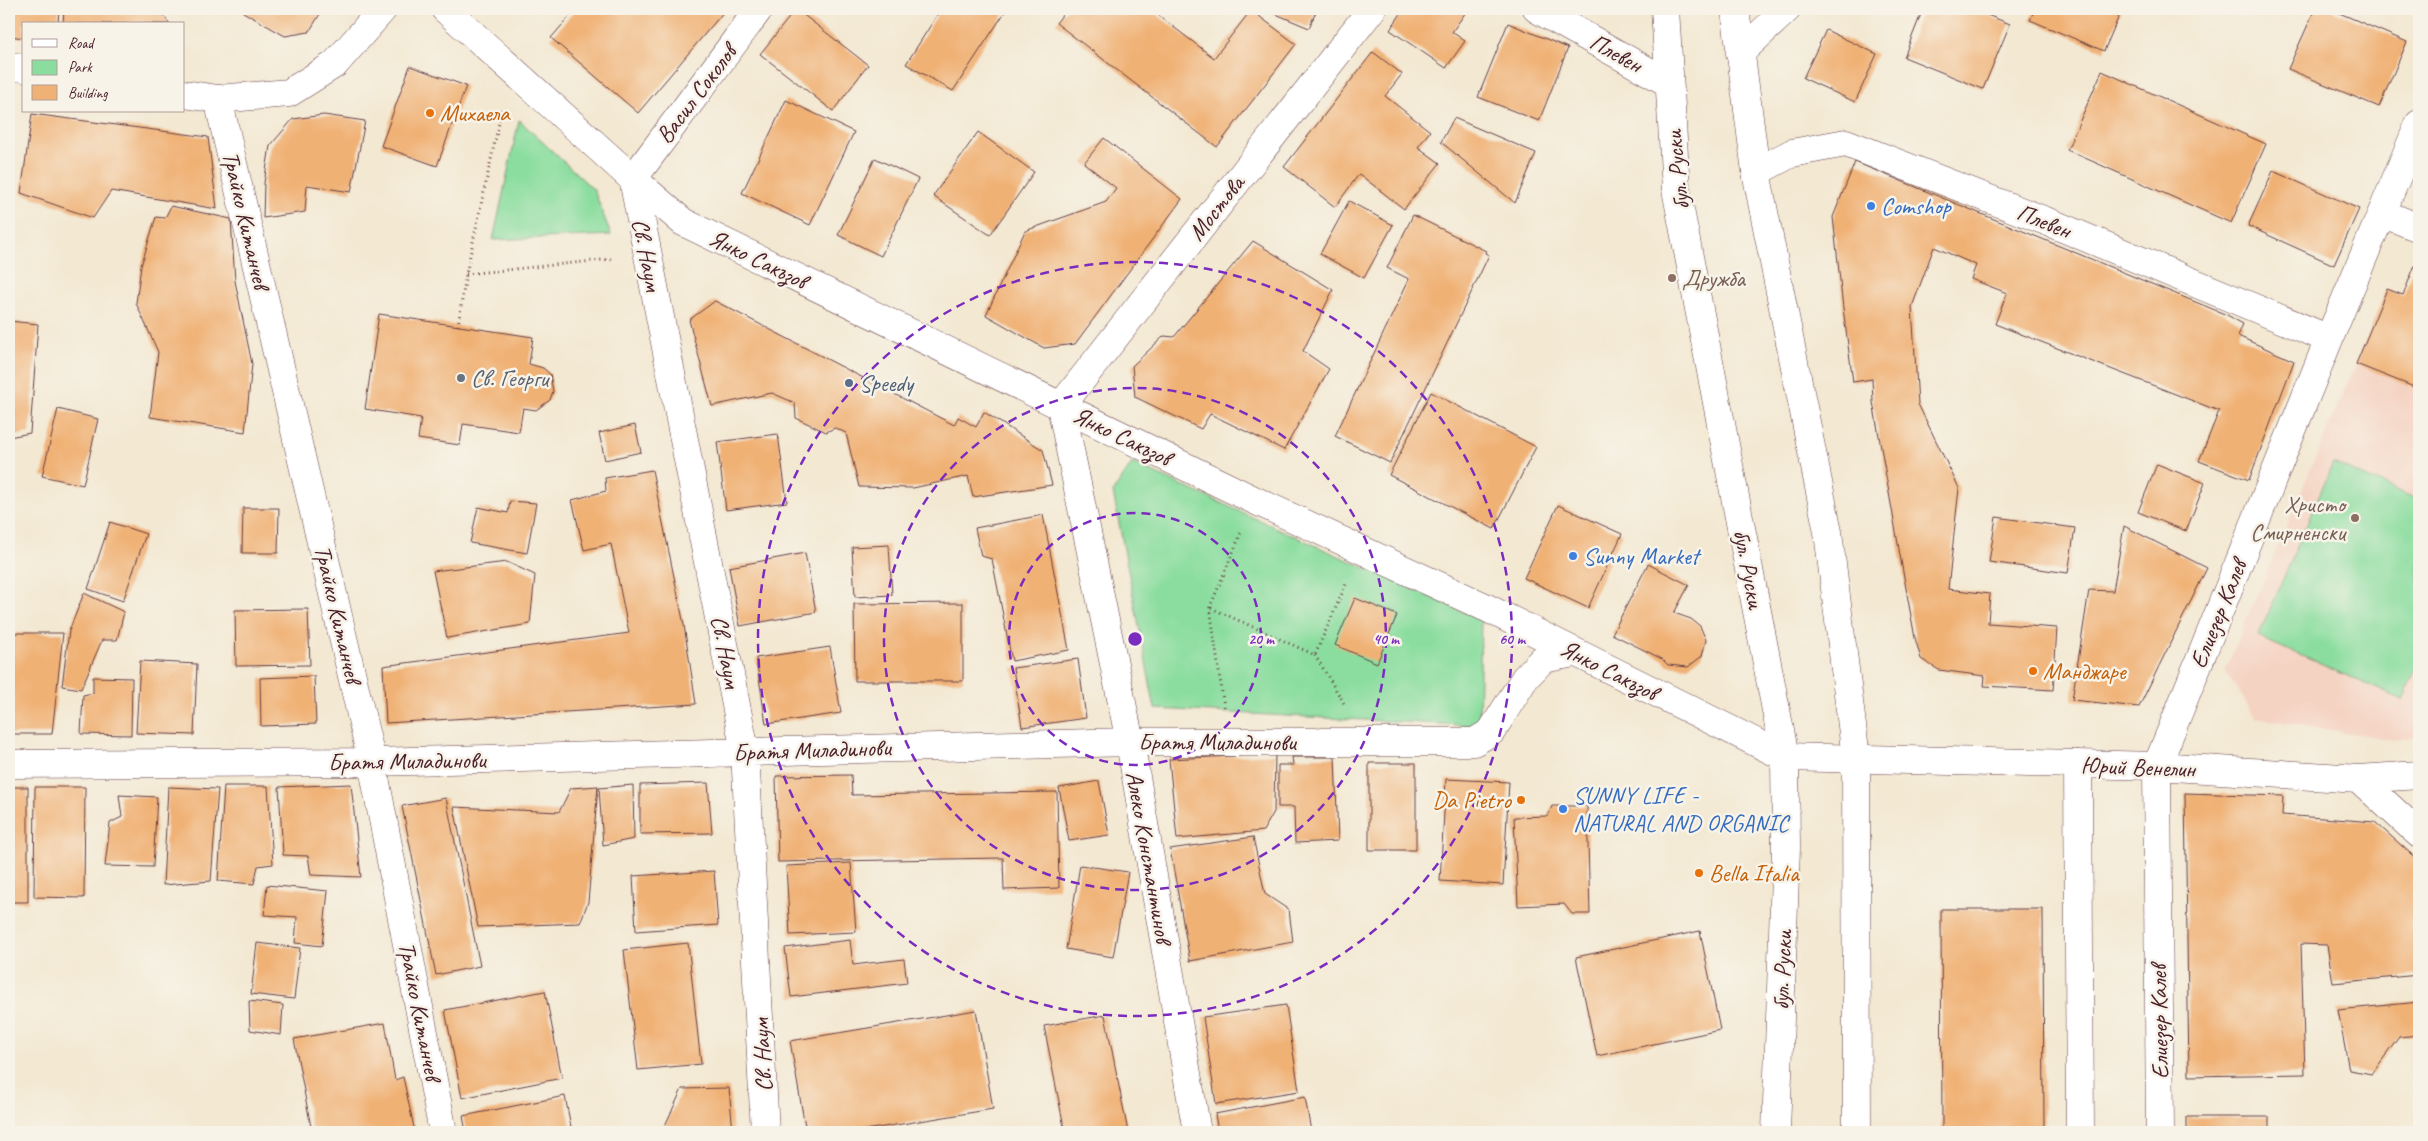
<svg xmlns="http://www.w3.org/2000/svg" width="2428" height="1141" viewBox="0 0 2428 1141" font-family="Caveat,sans-serif">
<rect width="100%" height="100%" fill="#f7f3e8"/>
<filter id="ink" filterUnits="userSpaceOnUse"><feTurbulence type="fractalNoise" baseFrequency=".02" numOctaves="2"/><feDisplacementMap in="SourceGraphic" scale="10" xChannelSelector="R" yChannelSelector="G"/><feConvolveMatrix kernelMatrix="1 2 1 2 8 2 1 2 1" color-interpolation-filters="sRGB"/></filter>
<filter id="wash" filterUnits="userSpaceOnUse"><feTurbulence type="fractalNoise" baseFrequency=".0096" numOctaves="4" result="noise"/><feDisplacementMap in="SourceGraphic" scale="20" xChannelSelector="R" yChannelSelector="G"/><feGaussianBlur stdDeviation="1.12" result="paint"/><feColorMatrix in="noise" values="0 0 0 0 0 0 0 0 0 0 0 0 0 0 0 0 0 1.4 0 .05"/><feComposite in="paint" operator="in"/></filter>
<g filter="url(#wash)">
<rect width="100%" height="100%" fill="#f3e8d2"/>
<path fill="#f5d3c2" d="M 2417,260 L 2419,261 L 2419,736 L 2394,740 L 2256,718 L 2225,671 L 2387,289 L 2403,295 Z"/>
<path fill="#8add9f" stroke="#6a7e65" d="M 519,120 L 594,190 L 611,235 L 493,240 Z
M 1132,463 L 1481,620 L 1479,726 L 1155,709 L 1113,492 Z
M 2333,463 L 2419,500 L 2419,661 L 2403,700 L 2258,637 Z"/>
<g id="blocks">
<path fill="#f0b175" d="M 9,9 L 59,9 L 58,24 L 24,24 L 24,38 L 9,36 Z
M 64,9 L 158,9 L 170,24 L 63,24 Z
M 243,9 L 323,9 L 309,32 L 285,36 L 243,12 Z
M 576,9 L 726,9 L 638,113 L 551,38 Z
M 796,9 L 868,65 L 833,111 L 760,54 Z
M 941,9 L 999,9 L 1005,12 L 953,91 L 906,64 Z
M 1067,9 L 1150,9 L 1214,58 L 1251,10 L 1296,44 L 1217,147 L 1056,23 Z
M 1264,9 L 1317,9 L 1309,28 Z
M 1404,9 L 1468,9 L 1452,32 L 1465,41 L 1446,68 L 1390,30 Z
M 1923,9 L 1972,9 L 2010,24 L 1983,89 L 1904,57 Z
M 2035,9 L 2122,9 L 2104,51 L 2030,20 Z
M 2315,9 L 2330,9 L 2407,42 L 2379,107 L 2288,69 Z
M 1508,23 L 1568,48 L 1539,121 L 1478,97 Z
M 1826,30 L 1877,54 L 1855,102 L 1803,78 Z
M 1373,52 L 1402,74 L 1385,96 L 1430,131 L 1418,147 L 1440,163 L 1404,209 L 1359,174 L 1335,207 L 1284,167 Z
M 410,66 L 466,86 L 437,166 L 381,146 Z
M 2102,71 L 2266,144 L 2231,223 L 2067,150 Z
M 786,100 L 854,132 L 810,225 L 742,193 Z
M 32,114 L 208,137 L 217,209 L 111,191 L 93,218 L 21,193 Z
M 324,115 L 365,121 L 351,192 L 307,185 L 305,212 L 263,218 L 264,183 L 270,146 L 293,119 Z
M 1454,118 L 1536,153 L 1515,203 L 1441,142 Z
M 978,132 L 1034,172 L 990,235 L 933,196 Z
M 1104,138 L 1182,199 L 1075,344 L 1044,348 L 986,315 L 1025,231 L 1106,202 L 1116,188 L 1084,163 Z
M 875,158 L 918,179 L 881,256 L 838,235 Z
M 1855,162 L 2227,315 L 2243,324 L 2238,336 L 2294,361 L 2249,480 L 2199,461 L 2219,411 L 1995,324 L 2007,293 L 1971,279 L 1976,265 L 1934,247 L 1912,307 L 1918,404 L 1959,488 L 1948,589 L 1990,594 L 1988,623 L 2057,628 L 2053,690 L 1984,686 L 1985,676 L 1939,670 L 1921,659 L 1915,638 L 1903,572 L 1873,402 L 1872,379 L 1853,382 L 1843,308 L 1833,217 Z
M 2273,171 L 2359,209 L 2334,265 L 2248,226 Z
M 1349,201 L 1393,225 L 1364,278 L 1320,254 Z
M 171,206 L 231,219 L 235,281 L 252,364 L 245,432 L 150,417 L 158,352 L 136,303 L 141,266 L 156,217 L 165,218 Z
M 1413,215 L 1486,251 L 1485,253 L 1489,255 L 1390,463 L 1335,436 L 1409,279 L 1387,268 Z
M 1253,241 L 1333,290 L 1303,351 L 1329,369 L 1284,450 L 1210,414 L 1201,429 L 1135,397 L 1132,366 L 1164,336 L 1174,337 Z
M 2417,260 L 2419,261 L 2419,389 L 2356,364 L 2387,289 L 2403,295 Z
M 715,301 L 954,425 L 958,417 L 976,427 L 984,412 L 1043,450 L 1052,485 L 973,497 L 968,476 L 913,488 L 859,487 L 846,433 L 835,428 L 826,432 L 796,418 L 795,403 L 772,393 L 712,406 L 689,320 Z
M 379,314 L 533,337 L 529,364 L 543,368 L 550,374 L 553,391 L 550,400 L 536,410 L 523,408 L 519,432 L 463,424 L 460,445 L 418,439 L 421,418 L 365,409 Z
M 9,321 L 38,324 L 30,433 L 9,437 Z
M 1431,392 L 1536,447 L 1494,529 L 1389,475 Z
M 58,409 L 98,419 L 83,485 L 42,476 Z
M 635,425 L 641,452 L 605,460 L 599,433 Z
M 778,434 L 787,502 L 726,510 L 717,442 Z
M 2157,464 L 2205,483 L 2186,531 L 2138,512 Z
M 652,470 L 684,625 L 696,704 L 386,723 L 383,666 L 629,633 L 611,544 L 584,550 L 572,500 L 606,491 L 605,478 Z
M 510,501 L 536,503 L 527,553 L 470,543 L 478,507 L 508,513 Z
M 1558,505 L 1622,534 L 1588,608 L 1524,578 Z
M 243,508 L 279,508 L 278,553 L 242,553 Z
M 1043,515 L 1069,650 L 1012,661 L 992,559 L 981,556 L 975,528 Z
M 1996,517 L 2075,528 L 2068,573 L 1989,562 Z
M 110,522 L 146,534 L 123,601 L 88,589 Z
M 2124,526 L 2207,568 L 2139,707 L 2072,700 L 2089,590 L 2113,591 Z
M 889,545 L 892,595 L 855,597 L 852,547 Z
M 805,553 L 816,612 L 740,626 L 729,567 Z
M 507,562 L 535,575 L 530,624 L 447,638 L 433,571 Z
M 1648,564 L 1689,585 L 1674,613 L 1691,619 L 1700,626 L 1706,640 L 1702,656 L 1688,667 L 1668,665 L 1662,659 L 1612,634 Z
M 84,593 L 124,612 L 117,640 L 102,640 L 81,689 L 62,686 L 69,631 Z
M 1355,598 L 1397,615 L 1377,663 L 1335,645 Z
M 963,603 L 963,681 L 855,681 L 854,604 Z
M 308,609 L 310,665 L 236,666 L 235,610 Z
M 14,633 L 63,633 L 52,734 L 9,734 L 9,646 Z
M 830,647 L 841,713 L 766,724 L 756,658 Z
M 1078,659 L 1086,718 L 1022,727 L 1013,668 Z
M 140,661 L 197,664 L 194,735 L 136,733 Z
M 314,676 L 316,724 L 261,726 L 260,678 Z
M 93,677 L 132,678 L 131,735 L 81,734 L 83,695 L 93,693 Z
M 1275,754 L 1274,812 L 1263,831 L 1177,839 L 1169,759 Z
M 1292,757 L 1335,757 L 1338,841 L 1295,843 L 1294,807 L 1278,807 L 1278,765 L 1293,765 Z
M 1369,763 L 1416,763 L 1416,850 L 1369,850 Z
M 851,775 L 852,795 L 1057,792 L 1059,888 L 1004,890 L 1003,858 L 778,862 L 776,776 Z
M 1446,779 L 1509,782 L 1503,885 L 1440,881 Z
M 1099,781 L 1109,835 L 1069,841 L 1059,788 Z
M 708,783 L 712,833 L 640,834 L 640,785 Z
M 351,784 L 361,877 L 311,875 L 308,856 L 283,855 L 279,787 Z
M 633,785 L 634,839 L 603,845 L 599,788 Z
M 224,786 L 268,786 L 273,864 L 258,866 L 254,884 L 218,881 Z
M 598,786 L 588,902 L 580,923 L 478,927 L 454,807 L 559,812 L 571,788 Z
M 9,787 L 28,787 L 28,902 L 9,902 Z
M 35,787 L 85,787 L 84,898 L 34,897 Z
M 168,787 L 218,789 L 211,881 L 163,885 Z
M 2185,793 L 2283,796 L 2282,815 L 2375,822 L 2419,861 L 2419,975 L 2333,983 L 2327,945 L 2301,944 L 2305,1074 L 2189,1076 Z
M 119,795 L 157,797 L 153,867 L 105,866 L 110,823 L 122,817 Z
M 446,798 L 480,966 L 436,975 L 402,806 Z
M 1552,806 L 1587,806 L 1590,914 L 1572,914 L 1564,904 L 1518,906 L 1514,817 L 1548,816 Z
M 1253,837 L 1265,894 L 1289,910 L 1293,942 L 1190,961 L 1170,849 Z
M 851,863 L 856,932 L 790,935 L 786,866 Z
M 1080,865 L 1128,872 L 1113,957 L 1066,949 Z
M 714,871 L 718,925 L 636,931 L 633,876 Z
M 267,885 L 328,891 L 322,946 L 295,943 L 297,917 L 264,915 Z
M 1941,909 L 2043,909 L 2044,1132 L 1942,1132 Z
M 1700,931 L 1720,1030 L 1597,1056 L 1576,957 Z
M 850,940 L 853,965 L 904,959 L 907,983 L 791,997 L 785,948 Z
M 257,943 L 300,948 L 294,999 L 251,994 Z
M 688,943 L 701,1064 L 638,1070 L 624,950 Z
M 545,991 L 562,1078 L 462,1098 L 445,1010 Z
M 249,1001 L 283,1005 L 281,1035 L 250,1030 Z
M 2419,1002 L 2419,1035 L 2399,1037 L 2372,1074 L 2349,1070 L 2338,1010 Z
M 1286,1005 L 1299,1091 L 1216,1104 L 1203,1017 Z
M 976,1010 L 993,1109 L 853,1132 L 806,1132 L 790,1041 Z
M 1105,1015 L 1128,1132 L 1065,1132 L 1044,1026 Z
M 385,1023 L 395,1080 L 403,1077 L 415,1132 L 312,1132 L 294,1039 Z
M 729,1088 L 733,1132 L 662,1132 L 682,1089 Z
M 565,1096 L 572,1132 L 466,1132 L 463,1116 Z
M 1305,1097 L 1311,1132 L 1218,1132 L 1215,1114 Z
M 2187,1117 L 2269,1117 L 2269,1132 L 2187,1132 Z"/>
</g>
</g>
<g filter="url(#ink)">
<use href="#blocks" fill-opacity="0" stroke="#633d44" stroke-width="1"/>
<g fill="none" stroke-linecap="round" stroke-linejoin="round">
<defs>
<path id="street" d="M 445,9 L 633,179 L 683,222 L 1254,500 L 1487,608 L 1785,757 L 2157,766 L 2359,779 L 2419,775
M 1537,9 L 1669,83
M 1740,53 L 1787,9
M 9,66 L 24,68
M 184,94 L 218,99 L 289,93 L 335,64 L 383,9
M 218,99 L 372,762 L 443,1132
M 1756,172 L 1792,153 L 1846,143 L 2051,223 L 2329,339
M 633,179 L 745,751 L 765,1132
M 633,179 L 759,9
M 2382,213 L 2419,228
M 1061,406 L 1130,742 L 1197,1132
M 1061,406 L 1372,9
M 9,764 L 372,762 L 1130,742 L 1474,742 L 1491,732 L 1525,678 L 1543,659 L 1574,653
M 2078,764 L 2080,1132
M 2359,779 L 2419,834
M 2160,1132 L 2157,766 L 2329,339 L 2419,124"/>
<path id="secondary" d="M 1665,9 L 1676,189 L 1785,757 L 1786,847 L 1776,1132
M 1735,9 L 1756,172 L 1828,532 L 1856,758 L 1857,1132"/>
</defs>
<use href="#street" stroke="#633d44" stroke-width="29"/>
<use href="#secondary" stroke="#633d44" stroke-width="29"/>
<path stroke="#633d44" stroke-width="3" stroke-dasharray="1 4" stroke-linecap="butt" d="M 466,274 L 612,259
M 458,326 L 466,274 L 502,109
M 1211,608 L 1315,655 L 1347,582
M 1315,655 L 1345,705
M 1224,707 L 1210,607 L 1241,533"/>
<use href="#street" stroke="#fff" stroke-width="28"/>
<use href="#secondary" stroke="#fff" stroke-width="28"/>
</g>
</g>
<g fill="none" stroke="#7b2cbf" stroke-width="2.5" stroke-dasharray="9 6">
<circle cx="1135" cy="639" r="126"/>
<circle cx="1135" cy="639" r="251"/>
<circle cx="1135" cy="639" r="377"/>
</g>
<g fill="#e8710a" stroke="#f7f3e8" stroke-width="2">
<circle cx="430" cy="113" r="5"/>
<circle cx="2033" cy="671" r="5"/>
<circle cx="1521" cy="800" r="5"/>
<circle cx="1699" cy="873" r="5"/>
</g>
<g fill="#3f7fe0" stroke="#f7f3e8" stroke-width="2">
<circle cx="1871" cy="206" r="5"/>
<circle cx="1573" cy="556" r="5"/>
<circle cx="1563" cy="809" r="5"/>
</g>
<g fill="#8d6e63" stroke="#f7f3e8" stroke-width="2">
<circle cx="1672" cy="278" r="5"/>
<circle cx="2355" cy="518" r="5"/>
</g>
<circle fill="#6b7280" stroke="#f7f3e8" stroke-width="2" cx="461" cy="378" r="5"/>
<circle fill="#5c6f8a" stroke="#f7f3e8" stroke-width="2" cx="849" cy="383" r="5"/>
<g text-anchor="middle" dominant-baseline="central" stroke-width="5" stroke-linejoin="round" paint-order="stroke">
<g font-size="24" fill="#4a1f2b" stroke="#f7f3e8">
<text transform="translate(1616 53) rotate(29)">Плевен</text>
<text transform="translate(696 94) rotate(-53)">Васил Соколов</text>
<text transform="translate(1677 170) rotate(-96)">бул. Руски</text>
<text transform="translate(1216 208) rotate(-52)">Мостова</text>
<text transform="translate(246 220) rotate(77)">Трайко Китанчев</text>
<text transform="translate(2044 221) rotate(22)">Плевен</text>
<text transform="translate(647 255) rotate(79)">Св. Наум</text>
<text transform="translate(758 259) rotate(26)">Янко Сакъзов</text>
<text transform="translate(1122 436) rotate(26)">Янко Сакъзов</text>
<text transform="translate(1749 569) rotate(79)">бул. Руски</text>
<text transform="translate(338 614) rotate(77)">Трайко Китанчев</text>
<text transform="translate(2218 614) rotate(-68)">Елиезер Калев</text>
<text transform="translate(726 652) rotate(79)">Св. Наум</text>
<text transform="translate(1609 670) rotate(27)">Янко Сакъзов</text>
<text x="1217" y="742">Братя Миладинови</text>
<text transform="translate(812 750) rotate(-2)">Братя Миладинови</text>
<text transform="translate(407 761) rotate(-1)">Братя Миладинови</text>
<text transform="translate(2138 767) rotate(2)">Юрий Венелин</text>
<text transform="translate(1149 857) rotate(80)">Алеко Константинов</text>
<text transform="translate(1782 970) rotate(-88)">бул. Руски</text>
<text transform="translate(420 1011) rotate(79)">Трайко Китанчев</text>
<text transform="translate(2159 1022) rotate(-91)">Елиезер Калев</text>
<text transform="translate(762 1055) rotate(-93)">Св. Наум</text>
</g>
<g font-size="24" fill="#c56008" stroke="#f7f3e8" text-anchor="start">
<text x="440" y="113">Михаела</text>
<text x="2043" y="671">Манджаре</text>
<text x="1511" y="800" text-anchor="end">Da Pietro</text>
<text x="1709" y="873">Bella Italia</text>
</g>
<g font-size="24" fill="#366cbe" stroke="#f7f3e8" text-anchor="start">
<text x="1881" y="206">Comshop</text>
<text x="1583" y="556">Sunny Market</text>
<text x="1573" y="795">SUNNY LIFE -<tspan x="1573" dy="28">NATURAL AND ORGANIC</tspan></text>
</g>
<g font-size="24" fill="#785e54" stroke="#f7f3e8" text-anchor="start">
<text x="1682" y="278">Дружба</text>
<text x="2345" y="504" text-anchor="end">Христо<tspan x="2345" dy="28">Смирненски</tspan></text>
</g>
<g font-size="24" fill="#5b616d" stroke="#f7f3e8" text-anchor="start">
<text x="471" y="378">Св. Георги</text>
</g>
<g font-size="24" fill="#4e5e75" stroke="#f7f3e8" text-anchor="start">
<text x="859" y="383">Speedy</text>
</g>
</g>
<circle cx="1135" cy="639" r="8" fill="#7b2cbf" stroke="#f7f3e8" stroke-width="2.5"/>
<g font-size="15" text-anchor="middle" font-weight="bold" fill="#7b2cbf" stroke="#f7f3e8" stroke-width="5" stroke-linejoin="round" paint-order="stroke">
<text x="1261" y="644">20 m</text>
<text x="1386" y="644">40 m</text>
<text x="1512" y="644">60 m</text>
</g>
<rect width="2428" height="1141" fill="none" stroke="#f7f3e8" stroke-width="30"/>
<rect x="22" y="22" width="162" height="90" fill="#f7f3e8" stroke="#b29e9c"/>
<rect x="32" y="39" width="25" height="8" fill="#ffffff" stroke="#b29e9c"/>
<text x="68" y="48" font-size="15" fill="#4a1f2b">Road</text>
<rect x="32" y="60" width="25" height="15" fill="#8add9f" stroke="#b29e9c"/>
<text x="68" y="72" font-size="15" fill="#4a1f2b">Park</text>
<rect x="32" y="85" width="25" height="15" fill="#f0b175" stroke="#b29e9c"/>
<text x="68" y="98" font-size="15" fill="#4a1f2b">Building</text>
</svg>
